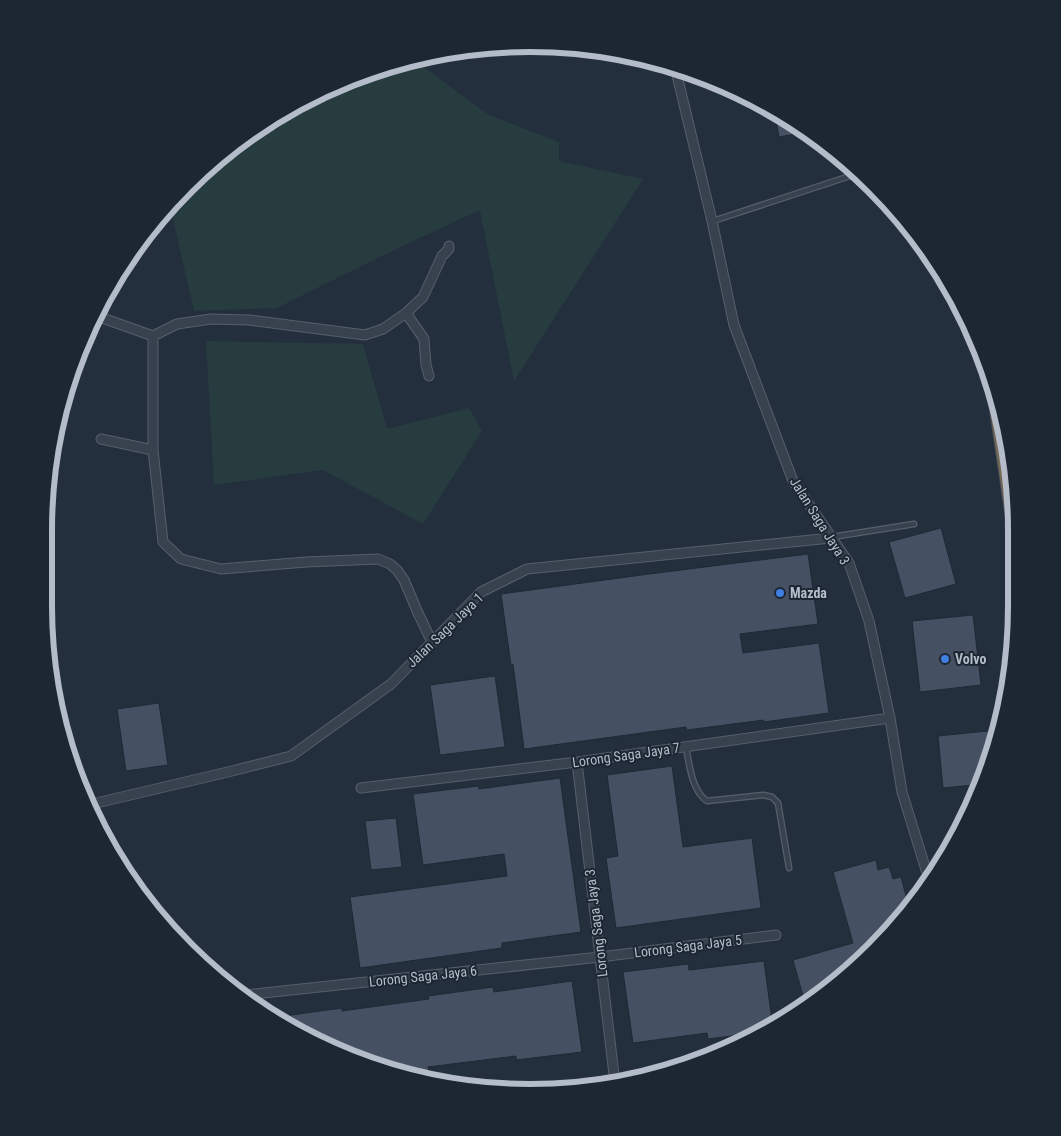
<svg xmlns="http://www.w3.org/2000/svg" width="1061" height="1136" viewBox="0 0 1061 1136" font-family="'Roboto Condensed',sans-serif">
<rect width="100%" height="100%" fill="#242f3e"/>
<path fill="#263c3f" d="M 414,60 L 489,115 L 559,142 L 559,161 L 643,179 L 514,381 L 480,210 L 396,249 L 277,308 L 194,311 L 170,206 L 209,165 L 287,109 L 374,70 Z
M 206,341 L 363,344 L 387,429 L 469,408 L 482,431 L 423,524 L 323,470 L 214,485 Z"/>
<path fill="#455162" stroke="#1f2835" d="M 787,119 L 807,132 L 779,137 L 776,121 Z
M 941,528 L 956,584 L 905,598 L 889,542 Z
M 808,554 L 818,624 L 740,634 L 743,653 L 819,643 L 829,713 L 764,722 L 764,720 L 687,730 L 686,727 L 524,749 L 513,664 L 511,665 L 501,594 L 649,574 Z
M 973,615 L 981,685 L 920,692 L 912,621 Z
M 495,676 L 505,747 L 440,755 L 430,685 Z
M 159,703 L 168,765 L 126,771 L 117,709 Z
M 988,731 L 991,758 L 983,784 L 943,788 L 938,736 Z
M 672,766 L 683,847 L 752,838 L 761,908 L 616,928 L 606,858 L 618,856 L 607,775 Z
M 560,778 L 581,932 L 502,943 L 502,948 L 360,968 L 350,897 L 507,876 L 504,854 L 423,865 L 413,794 L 478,786 L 479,789 Z
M 396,818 L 402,867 L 371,870 L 365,821 Z
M 876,860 L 878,870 L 889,867 L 893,879 L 901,877 L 909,907 L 874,950 L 805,1003 L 793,960 L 853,943 L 833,872 Z
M 764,961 L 773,1028 L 762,1032 L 708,1039 L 707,1033 L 633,1043 L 623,972 L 688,964 L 689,970 Z
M 572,981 L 582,1052 L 516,1060 L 516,1056 L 428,1067 L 429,1071 L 401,1074 L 315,1042 L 277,1017 L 342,1008 L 342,1011 L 429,999 L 428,996 L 493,987 L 494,992 Z"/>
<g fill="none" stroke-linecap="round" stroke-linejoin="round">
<defs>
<path id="lane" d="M 599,55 L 608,52
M 713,221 L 847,177
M 832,537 L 914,524
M 686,747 C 689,763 692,792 707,801 L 763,795 L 772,797 L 778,803 L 789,868"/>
<path id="street" d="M 675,67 L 712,221 L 734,325 L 793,481 L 849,563 L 869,621 L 890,718 L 902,792 L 930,883
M 406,313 L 424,339 L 426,365 L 429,376
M 94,315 L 153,336 L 177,324 L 211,319 L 249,320 L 365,335 L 383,329 L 406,313 L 423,297 L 442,256 L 449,249 L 449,246
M 153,336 L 153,450 L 163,542 L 181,559 L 221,569 L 306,562 L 378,559 L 390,564 L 397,570 L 404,580 L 418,613 L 432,642
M 101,439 L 153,450
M 52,683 L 73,758
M 577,762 L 615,1083
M 361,788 L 577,762 L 890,718
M 88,805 L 232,771 L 291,756 L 391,684 L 481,592 L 527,569 L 831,538
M 245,995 L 600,957 L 776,935"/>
<path id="highway" d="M 998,403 L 1014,511"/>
</defs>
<use href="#lane" stroke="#565f6c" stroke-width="7"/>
<use href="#street" stroke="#565f6c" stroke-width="11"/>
<use href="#highway" stroke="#434c59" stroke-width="20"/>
<use href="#lane" stroke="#38414e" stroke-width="4.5"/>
<use href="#street" stroke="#38414e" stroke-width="9"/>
<use href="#highway" stroke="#746855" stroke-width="18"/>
</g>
<g fill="#3f7fe0" stroke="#1d2633" stroke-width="2">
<circle cx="780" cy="593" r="5"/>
<circle cx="945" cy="659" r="5"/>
</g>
<g text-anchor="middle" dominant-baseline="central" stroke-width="4" stroke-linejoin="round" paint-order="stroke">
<g font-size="14" fill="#b4bcc9" stroke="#1d2633">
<text transform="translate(820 521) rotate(58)">Jalan Saga Jaya 3</text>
<text transform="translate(445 630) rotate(-44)">Jalan Saga Jaya 1</text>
<text transform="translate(626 755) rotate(-8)">Lorong Saga Jaya 7</text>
<text transform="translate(596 923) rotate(-97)">Lorong Saga Jaya 3</text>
<text transform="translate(688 946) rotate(-7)">Lorong Saga Jaya 5</text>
<text transform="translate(423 976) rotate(-6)">Lorong Saga Jaya 6</text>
</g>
<g font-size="14" font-weight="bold" fill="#b4bcc9" stroke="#1d2633" text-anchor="start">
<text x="790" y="593">Mazda</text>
<text x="955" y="659">Volvo</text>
</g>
</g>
<path d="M0 0H1061V1136H0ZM530 52H530A478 478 0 0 1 1008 530V606A478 478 0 0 1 530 1084H530A478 478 0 0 1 52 606V530A478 478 0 0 1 530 52Z" fill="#1d2633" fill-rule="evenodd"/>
<path fill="none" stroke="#b4bcc9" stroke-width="6" d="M530 52H530A478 478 0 0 1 1008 530V606A478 478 0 0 1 530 1084H530A478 478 0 0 1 52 606V530A478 478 0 0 1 530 52Z"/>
</svg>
